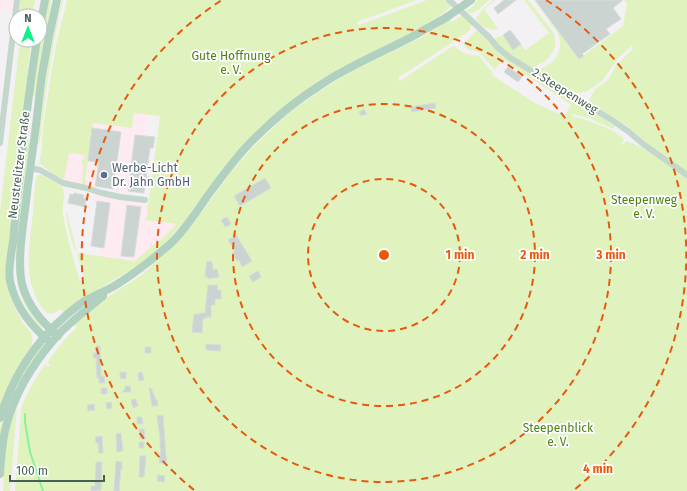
<svg xmlns="http://www.w3.org/2000/svg" width="687" height="491" viewBox="0 0 687 491" font-family="'Fira Sans',sans-serif">
<rect width="100%" height="100%" fill="#f4f1f4"/>
<path fill="#feebf1" d="M 0,0 L 13,0 L 12,11 L 0,9 Z
M 134,112 L 149,115 L 146,136 L 143,136 L 136,192 L 95,187 L 64,180 L 39,163 L 93,123 L 132,128 Z
M 92,193 L 116,200 L 148,203 L 146,220 L 176,224 L 170,231 L 141,255 L 135,261 L 99,256 L 100,248 L 91,246 L 97,201 L 91,200 Z"/>
<path fill="#e0f3be" d="M 20,0 L 35,0 L 32,16 L 22,16 L 18,15 Z
M 49,0 L 51,0 L 50,12 L 44,42 L 36,97 L 32,96 L 41,41 Z
M 62,0 L 63,0 C 54,35 49,71 44,107 C 42,117 42,138 38,146 C 43,97 48,47 62,0 Z
M 67,0 L 417,0 L 357,22 L 359,25 L 427,0 L 445,0 L 452,6 L 443,13 L 444,13 L 415,31 L 350,63 L 320,80 L 287,104 L 268,120 L 244,143 L 222,169 L 186,219 L 168,240 L 146,260 L 137,266 L 79,301 L 64,313 L 60,309 L 55,313 L 50,314 C 44,312 41,307 38,301 C 23,275 30,241 33,212 C 34,200 34,187 37,175 L 41,175 C 46,178 59,183 62,187 C 67,195 61,206 63,214 C 66,236 74,260 80,281 L 84,280 L 77,253 C 70,243 69,227 66,215 L 67,212 L 77,253 L 135,261 C 148,248 165,238 176,224 L 146,220 L 160,116 L 134,113 L 132,128 L 93,123 L 85,181 L 87,181 L 84,185 L 82,184 L 83,166 L 82,162 L 82,160 L 85,157 L 84,155 L 71,153 L 69,154 L 64,180 L 54,175 L 39,163 L 42,147 L 42,141 L 44,120 L 51,75 L 56,45 Z
M 478,0 L 489,0 C 483,5 477,13 469,13 L 466,11 L 475,5 L 474,3 Z
M 493,0 L 495,0 L 484,9 L 498,29 C 491,32 478,26 476,18 L 484,8 Z
M 524,0 L 528,0 L 554,33 C 557,44 555,54 545,61 C 542,64 543,62 540,64 C 537,65 535,68 531,67 C 526,66 504,50 499,46 C 497,44 495,42 495,38 L 503,35 L 513,50 L 521,44 L 525,50 L 549,33 Z
M 534,0 L 535,0 L 579,59 L 623,26 L 627,3 L 624,0 L 687,0 L 687,173 L 658,153 L 626,125 L 590,103 L 590,98 L 595,91 L 593,90 L 600,86 L 608,80 L 617,64 L 632,50 L 633,47 L 632,46 L 618,58 L 602,81 L 587,91 L 579,93 L 573,93 L 539,72 L 539,70 C 542,67 546,66 550,64 C 560,56 563,43 557,32 Z
M 462,15 L 471,23 L 471,26 L 469,31 L 415,67 L 398,77 L 400,81 L 453,46 L 455,46 C 462,54 469,55 479,56 L 493,73 L 492,75 L 535,103 L 564,116 L 571,105 L 502,59 L 495,70 L 480,53 C 473,49 470,53 464,46 L 465,42 L 475,32 L 478,31 L 562,92 L 615,126 L 613,129 L 591,119 L 573,114 L 572,116 C 590,121 610,127 624,139 L 622,144 L 623,145 L 626,141 L 627,141 C 649,149 668,164 687,178 L 687,491 L 15,491 L 21,409 C 26,393 36,378 45,364 L 48,367 L 50,365 L 47,362 L 65,339 L 77,327 L 73,324 L 97,304 L 143,274 L 174,245 L 193,224 L 230,173 L 251,149 L 274,127 L 293,110 L 326,87 L 354,70 L 420,38 L 450,20 L 452,22 Z
M 20,40 L 31,40 L 7,283 C 9,292 12,302 16,310 C 18,314 20,318 22,322 C 28,330 34,332 32,344 L 0,406 L 0,211 Z
M 27,140 L 31,141 L 26,167 L 18,241 L 22,293 L 25,303 L 32,315 L 42,326 L 41,328 C 36,323 31,317 28,311 C 9,279 16,242 20,207 C 22,184 24,162 27,140 Z
M 43,344 L 44,344 L 45,345 L 0,442 C 0,438 0,433 0,429 C 6,399 25,368 43,344 Z
M 17,408 L 10,491 L 3,491 C 5,463 5,434 17,408 Z"/>
<g fill="none" stroke-linecap="round" stroke-linejoin="round">
<path stroke="#88f39c" stroke-width="2" d="M 25,414 L 25,422 L 30,452 L 43,491"/>
</g>
<path fill="#cbd4d1" stroke="#d5ddda" d="M 504,0 L 516,0 L 498,14 L 494,8 Z
M 535,0 L 623,0 L 613,8 L 621,19 L 606,29 L 610,34 L 582,54 L 584,56 L 579,59 Z
M 510,30 L 521,44 L 513,50 L 503,35 Z
M 508,67 L 522,77 L 518,82 L 504,72 Z
M 435,103 L 436,108 L 412,112 L 411,107 Z
M 364,109 L 367,114 L 361,116 L 359,112 Z
M 92,128 L 121,132 L 113,189 L 95,186 L 99,162 L 88,161 Z
M 135,135 L 155,137 L 153,148 L 150,148 L 146,177 L 150,177 L 149,185 L 145,185 L 144,193 L 128,191 Z
M 265,178 L 271,188 L 240,206 L 234,196 Z
M 74,193 L 84,195 L 83,198 L 86,198 L 85,207 L 68,203 L 70,194 L 73,195 Z
M 97,201 L 110,203 L 104,248 L 91,246 Z
M 127,205 L 141,207 L 134,257 L 121,256 Z
M 227,217 L 231,224 L 225,227 L 221,220 Z
M 236,235 L 252,261 L 242,267 L 239,260 L 237,261 L 232,253 L 235,251 L 228,240 Z
M 207,261 L 212,262 L 213,270 L 217,269 L 219,277 L 208,279 L 208,277 L 205,277 Z
M 258,271 L 261,277 L 253,282 L 249,276 Z
M 208,285 L 218,285 L 217,290 L 221,290 L 221,299 L 215,299 L 215,305 L 211,305 L 211,317 L 206,317 L 206,319 L 203,318 L 202,333 L 192,332 L 194,314 L 200,314 L 200,313 L 205,313 Z
M 206,344 L 221,345 L 220,351 L 206,350 Z
M 96,346 L 100,346 L 101,376 L 104,376 L 105,383 L 99,383 L 99,378 L 97,378 L 96,358 L 93,358 L 93,353 L 96,353 Z
M 145,347 L 151,347 L 151,353 L 145,353 Z
M 120,372 L 126,372 L 126,379 L 120,378 Z
M 142,372 L 144,380 L 139,381 L 138,373 Z
M 125,386 L 130,386 L 131,392 L 122,392 L 125,389 Z
M 101,388 L 107,388 L 107,394 L 101,394 Z
M 149,388 L 151,388 L 156,400 L 157,399 L 158,406 L 152,406 Z
M 136,399 L 138,406 L 133,408 L 131,400 Z
M 111,402 L 112,408 L 107,409 L 106,403 Z
M 94,404 L 95,410 L 88,411 L 87,405 Z
M 163,415 L 166,456 L 167,457 L 166,463 L 159,463 L 161,448 L 160,448 L 160,437 L 157,416 Z
M 137,417 L 142,417 L 143,424 L 137,424 Z
M 139,429 L 144,429 L 145,439 L 140,439 Z
M 121,433 L 123,451 L 117,452 L 116,434 Z
M 102,436 L 103,453 L 99,453 L 98,443 L 96,443 L 95,437 Z
M 139,442 L 144,442 L 144,448 L 139,448 Z
M 140,456 L 146,456 L 144,477 L 139,477 Z
M 116,461 L 122,462 L 122,469 L 121,469 L 119,491 L 114,491 Z
M 96,462 L 102,462 L 101,490 L 91,491 L 91,486 L 95,486 Z
M 158,475 L 165,476 L 164,482 L 157,481 Z"/>
<g fill="none" stroke-linecap="round" stroke-linejoin="round">
<path stroke="#c4d7cc" stroke-width="6" d="M 449,0 L 489,37 L 497,47 L 509,57 L 615,122 L 629,132 L 643,144 L 687,175
M 0,143 L 17,0
M 30,168 L 40,170 L 63,183 L 86,188 L 102,193 L 120,197 L 145,200"/>
<path stroke="#b0d1c0" stroke-width="8" d="M 57,0 C 51,25 46,50 42,75 C 39,97 37,119 34,141 C 31,162 28,182 26,202 C 23,227 17,260 22,284 C 28,306 41,321 58,336
M 40,26 L 45,0
M 37,40 C 27,100 21,160 15,221 C 14,228 14,235 13,242 C 11,255 8,268 10,281 C 16,308 31,326 51,343
M 0,418 C 14,372 41,333 80,304 C 91,297 104,292 116,285 C 135,273 153,259 170,244 C 184,231 195,214 206,198 C 219,180 233,161 248,145 C 270,122 295,101 322,84 C 352,64 386,51 417,34 C 427,28 437,23 447,17
M 0,474 C 1,459 2,445 5,431 C 13,396 33,363 57,336 C 71,321 88,309 103,296"/>
<path stroke="#b0d1c0" stroke-width="8" d="M 447,17 L 471,0"/>
</g>
<g fill="none" stroke="#e8590c" stroke-width="2" stroke-dasharray="7 5">
<circle cx="384" cy="255" r="76"/>
<circle cx="384" cy="255" r="151"/>
<circle cx="384" cy="255" r="227"/>
<path d="M194 490A302 302 0 0 1 222 0M546 0A302 302 0 0 1 574 490"/>
</g>
<circle fill="#5c6f8a" stroke="#fff" stroke-width="1.5" cx="104" cy="175" r="4"/>
<g text-anchor="middle" dominant-baseline="central" stroke-width="3.5" stroke-linejoin="round" paint-order="stroke">
<g font-size="12" fill="#4d8311" stroke="#fff">
<text x="231" y="56">Gute Hoffnung<tspan x="231" dy="14">e. V.</tspan></text>
<text x="644" y="200">Steepenweg<tspan x="644" dy="14">e. V.</tspan></text>
<text x="558" y="428">Steepenblick<tspan x="558" dy="14">e. V.</tspan></text>
</g>
<g font-size="12" fill="#486053" stroke="#fff">
<text transform="translate(565 91) rotate(32)">2.Steepenweg</text>
<text transform="translate(19 165) rotate(-83)">Neustrelitzer Straße</text>
</g>
<g font-size="12" fill="#4e5e75" stroke="#fff" text-anchor="start">
<text x="112" y="168">Werbe-Licht<tspan x="112" dy="14">Dr. Jahn GmbH</tspan></text>
</g>
</g>
<circle cx="384" cy="255" r="6" fill="#e8590c" stroke="#fff" stroke-width="2"/>
<g font-size="12" text-anchor="middle" font-weight="bold" fill="#e8590c" stroke="#fff" stroke-width="3.5" stroke-linejoin="round" paint-order="stroke">
<text x="460" y="259">1 min</text>
<text x="535" y="259">2 min</text>
<text x="611" y="259">3 min</text>
<text x="598" y="473">4 min</text>
</g>
<g transform="translate(28 28)"><circle r="19" fill="#ffffff" stroke="#b6bfba"/>
<path d="M0-3L7 15L0 10L-7 15Z" fill="#0cf389"/>
<text y="-6" font-size="11" font-weight="bold" text-anchor="middle" fill="#486053">N</text>
</g>
<path d="M10 475v6h94v-6" fill="none" stroke="#486053" stroke-width="2"/>
<text x="16" y="475" font-size="12" fill="#486053" stroke="#ffffff" stroke-width="3" paint-order="stroke">100 m</text>
</svg>
